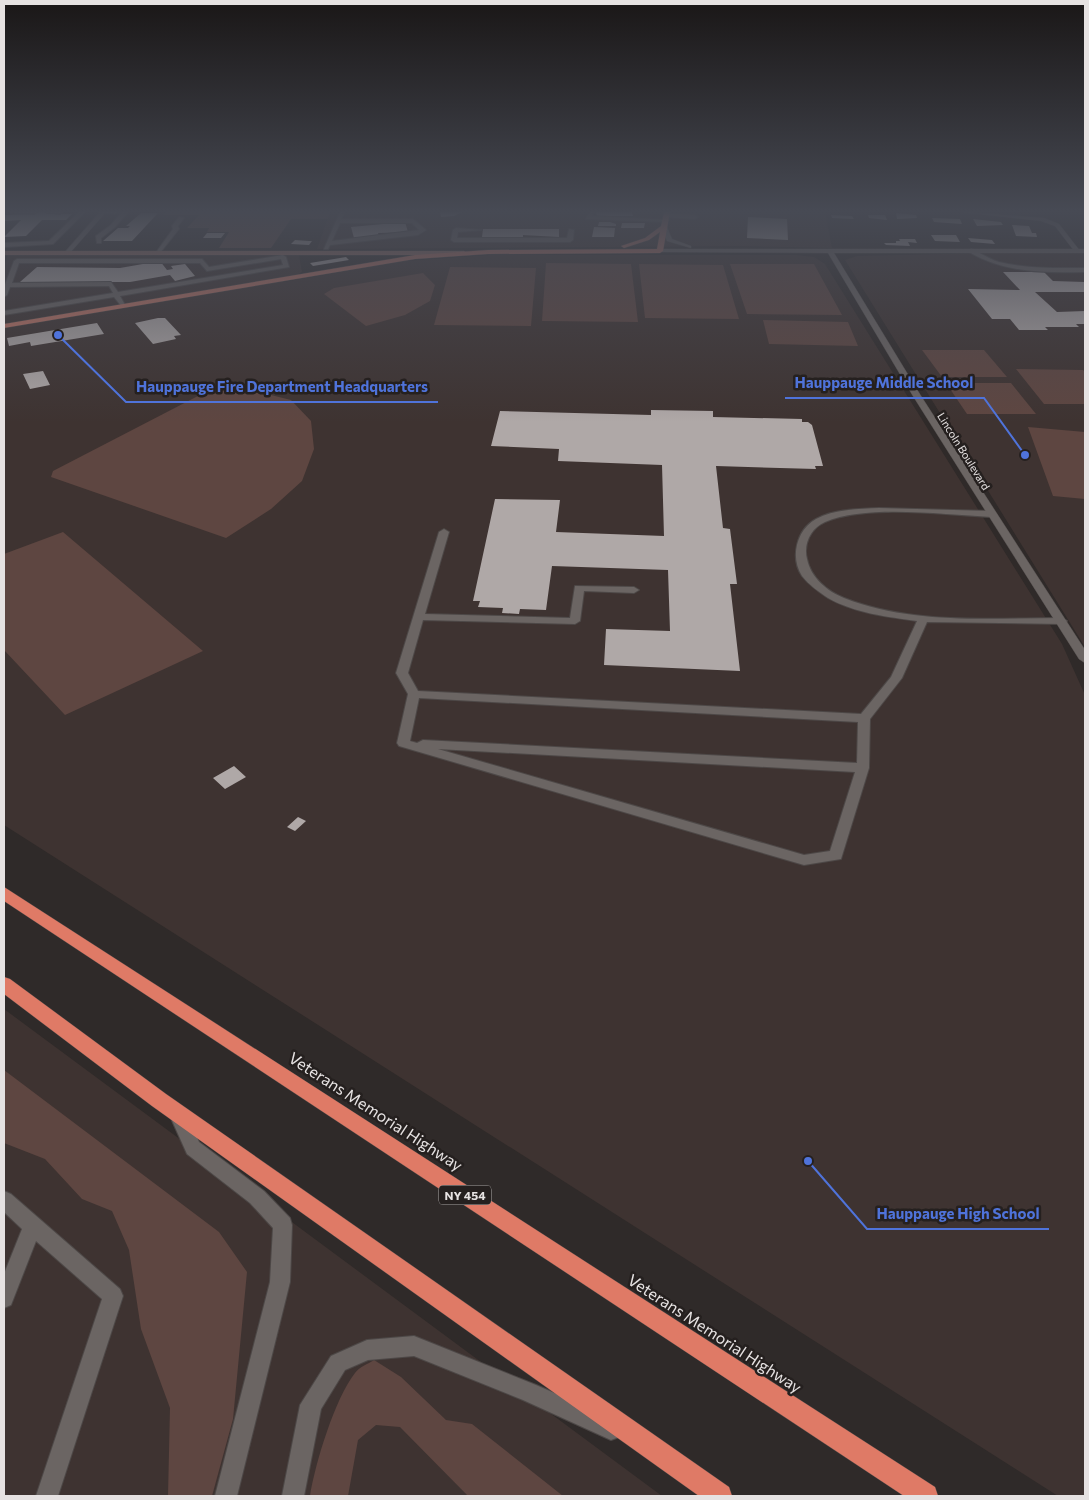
<svg xmlns="http://www.w3.org/2000/svg" width="1089" height="1500" viewBox="0 0 1089 1500" font-family="Commissioner,sans-serif">
<rect width="100%" height="100%" fill="#2f2a29"/>
<path fill="#3e3331" d="M 330,212 L 825,212 L 832,248 L 740,246 L 317,249 Z
M 985,253 L 1085,253 L 1085,647 L 845,260 L 857,256 Z
M 8,255 L 299,255 L 302,272 L 283,282 L 404,261 L 489,255 L 796,255 L 814,257 L 825,264 L 1062,644 L 1085,695 L 1085,1496 L 1058,1496 L 4,825 L 4,265 Z
M 4,1009 L 662,1496 L 4,1496 Z"/>
<path fill="#5e4641" d="M 166,212 L 330,212 L 328,219 L 291,219 L 271,248 L 219,248 L 229,232 L 207,232 L 209,228 L 187,228 L 199,215 L 163,215 Z
M 546,263 L 631,264 L 638,322 L 542,321 Z
M 639,264 L 723,265 L 739,319 L 645,318 Z
M 730,264 L 814,264 L 842,315 L 747,314 Z
M 450,267 L 536,268 L 531,326 L 434,325 Z
M 423,273 L 435,285 L 430,301 L 405,315 L 366,326 L 324,294 L 334,288 Z
M 763,320 L 848,322 L 858,346 L 769,344 Z
M 922,350 L 984,350 L 1007,377 L 942,377 Z
M 1016,369 L 1083,370 L 1085,372 L 1085,404 L 1044,404 Z
M 223,383 L 291,400 L 311,421 L 314,449 L 302,481 L 271,509 L 226,538 L 51,477 L 53,471 Z
M 946,383 L 1011,383 L 1036,414 L 967,414 Z
M 1028,427 L 1085,432 L 1085,499 L 1053,496 Z
M 63,532 L 203,651 L 65,715 L 4,650 L 4,554 Z
M 4,1070 L 219,1232 L 247,1272 L 233,1419 L 212,1496 L 168,1496 L 170,1408 L 141,1329 L 129,1250 L 112,1211 L 82,1199 L 45,1159 L 4,1143 Z
M 374,1360 L 401,1377 L 446,1420 L 472,1424 L 563,1496 L 468,1496 L 400,1427 L 376,1425 L 358,1440 L 348,1496 L 310,1496 C 315,1464 335,1398 355,1373 C 359,1367 368,1364 374,1360 Z"/>
<path fill="#afa8a7" d="M 35,212 L 48,212 L 46,214 L 72,214 L 66,220 L 42,220 L 26,236 L 4,237 L 21,220 L 4,221 L 5,215 L 32,214 Z
M 440,212 L 462,212 L 454,216 L 441,217 Z
M 596,212 L 632,212 L 633,216 L 597,216 Z
M 141,213 L 158,213 L 132,241 L 103,241 L 118,228 L 128,228 L 130,226 L 126,226 Z
M 896,213 L 916,215 L 917,218 L 897,219 Z
M 831,215 L 852,216 L 854,219 L 832,218 Z
M 868,215 L 885,215 L 887,220 L 869,218 Z
M 748,217 L 787,219 L 788,240 L 747,238 Z
M 932,218 L 960,219 L 962,224 L 934,222 Z
M 973,219 L 1001,222 L 1003,225 L 977,226 Z
M 405,222 L 408,232 L 378,233 L 379,236 L 354,238 L 351,227 Z
M 599,222 L 610,222 L 616,224 L 616,226 L 598,226 Z
M 622,223 L 645,223 L 644,228 L 621,228 Z
M 1012,225 L 1029,226 L 1032,233 L 1036,233 L 1037,237 L 1016,236 Z
M 594,227 L 615,228 L 614,237 L 592,237 Z
M 483,229 L 559,229 L 559,237 L 523,235 L 523,237 L 482,237 Z
M 207,233 L 225,233 L 221,238 L 203,238 Z
M 931,235 L 956,235 L 960,242 L 935,241 Z
M 968,238 L 992,240 L 995,244 L 971,242 Z
M 899,239 L 915,239 L 917,243 L 908,242 L 910,246 L 886,245 L 884,243 L 896,243 L 896,241 L 900,241 Z
M 295,240 L 309,241 L 312,241 L 309,245 L 291,244 Z
M 346,257 L 349,260 L 313,266 L 310,263 Z
M 160,261 L 167,270 L 173,269 L 171,266 L 185,264 L 195,276 L 175,281 L 170,275 L 130,282 L 20,282 L 37,267 L 120,268 Z
M 1003,272 L 1044,272 L 1053,281 L 1085,282 L 1085,292 L 1035,292 L 1057,312 L 1085,311 L 1085,324 L 1076,324 L 1079,327 L 1045,327 L 1048,330 L 1019,330 L 1010,319 L 992,319 L 968,289 L 1020,290 Z
M 158,318 L 165,318 L 181,335 L 174,336 L 176,339 L 153,344 L 135,323 Z
M 97,323 L 104,334 L 31,346 L 30,342 L 9,346 L 7,338 Z
M 43,371 L 50,385 L 30,389 L 23,374 Z
M 651,410 L 713,411 L 713,417 L 802,419 L 802,422 L 808,422 L 812,425 L 823,466 L 815,466 L 816,469 L 716,466 L 723,528 L 730,529 L 737,584 L 730,584 L 740,671 L 604,665 L 606,629 L 670,631 L 668,570 L 552,566 L 546,610 L 520,609 L 519,614 L 502,613 L 503,608 L 478,607 L 480,601 L 473,601 L 495,499 L 560,500 L 556,532 L 664,536 L 662,465 L 558,461 L 559,449 L 491,446 L 500,411 L 651,415 Z
M 234,766 L 246,777 L 225,789 L 213,778 Z
M 298,817 L 306,821 L 295,831 L 287,827 Z"/>
<g fill="none" stroke-linecap="round" stroke-linejoin="round">
<defs>
<path id="service" d="M 10,212 L 37,212 L 34,214 Z
M 45,212 L 63,212 L 60,214 Z
M 79,212 L 85,212 L 53,244 L 4,247 L 4,243 L 49,241 Z
M 100,212 L 118,212 L 115,214 Z
M 120,212 L 128,212 L 115,227 L 101,238 L 101,243 L 97,243 L 96,236 L 111,225 L 121,213 Z
M 340,212 L 345,212 L 341,219 L 413,219 L 426,230 L 418,235 L 330,245 L 328,249 L 324,249 ZM 340,223 L 412,223 L 419,230 L 332,241 Z
M 590,212 L 595,212 L 592,216 L 669,220 L 666,222 L 586,219 Z
M 667,214 L 695,215 L 698,217 L 695,219 L 665,217 Z
M 179,217 L 184,218 L 178,226 L 179,229 L 159,254 L 155,254 L 173,229 L 172,226 Z
M 456,228 L 482,230 L 458,232 L 457,238 L 567,238 L 569,229 L 574,230 L 573,240 L 570,242 L 454,242 L 451,240 L 453,230 Z
M 971,249 C 981,253 989,259 999,262 C 1027,269 1057,268 1085,268 L 1085,272 C 1046,273 1004,273 969,252 Z
M 283,255 L 286,257 L 289,267 L 120,296 L 125,305 L 122,307 L 114,297 L 4,315 L 4,311 L 113,293 L 109,286 L 10,287 L 7,295 L 4,297 L 4,287 L 14,261 L 17,259 L 202,259 L 209,267 ZM 281,259 L 283,265 L 118,292 L 111,282 L 12,283 L 19,263 L 200,263 L 207,271 Z
M 879,508 L 991,511 L 996,514 L 991,517 C 945,515 867,504 825,522 C 811,528 803,544 807,559 C 811,578 827,591 844,598 C 913,625 990,618 1062,618 L 1067,621 L 1062,624 L 927,622 L 902,678 L 870,719 L 869,768 L 841,859 L 804,865 L 399,746 L 397,743 L 408,694 L 396,673 L 439,532 L 444,529 L 449,532 L 425,614 L 570,618 L 575,586 L 634,587 L 639,590 L 634,593 L 584,591 L 580,621 L 575,624 L 423,620 L 408,673 L 418,691 L 861,714 L 891,677 L 917,621 C 888,617 854,613 828,598 C 819,592 809,585 802,576 C 790,558 796,530 816,519 C 834,509 858,509 879,508 ZM 419,698 L 858,722 L 857,763 L 423,740 L 417,743 L 410,741 ZM 438,749 L 855,772 L 830,851 L 804,855 Z
M 179,1108 L 185,1110 L 199,1142 L 264,1191 L 290,1218 L 292,1225 L 290,1282 L 237,1496 L 215,1496 L 270,1282 L 273,1228 L 250,1203 L 187,1154 L 170,1116 L 173,1110 Z
M 4,1191 L 11,1194 L 120,1289 L 123,1296 L 58,1496 L 36,1496 L 102,1299 L 36,1241 L 11,1305 L 4,1308 L 4,1274 L 22,1229 L 4,1212 Z
M 414,1336 L 536,1385 L 619,1421 L 622,1429 L 619,1437 L 611,1440 L 523,1400 L 414,1356 L 368,1360 L 345,1370 L 321,1409 L 304,1496 L 282,1496 L 300,1405 L 331,1356 L 367,1340 Z"/>
<path id="minor" d="M 962,212 L 1044,218 L 1059,224 L 1080,251 L 1075,252 L 1055,226 L 1041,221 Z"/>
<path id="tertiary" d="M 100,212 L 106,212 L 69,254 L 65,254 L 65,252 Z
M 664,225 L 667,227 L 672,239 L 691,246 L 691,248 L 667,241 L 661,227 Z
M 660,249 L 1085,249 L 1085,253 L 834,253 L 921,396 L 1085,650 L 1085,663 L 1079,659 L 913,396 L 828,253 L 658,252 Z"/>
<path id="secondary" d="M 4,251 L 464,251 L 467,253 L 464,255 L 4,255 Z"/>
<path id="primary" d="M 664,212 L 670,212 L 663,251 L 660,253 L 488,254 L 415,259 L 4,328 L 4,324 L 415,255 L 488,250 L 657,249 L 660,232 L 649,240 L 624,248 L 621,246 L 645,238 L 661,226 Z"/>
<path id="trunk" d="M 4,887 L 935,1487 L 938,1496 L 904,1496 L 4,901 Z
M 4,977 L 10,979 L 166,1094 L 729,1487 L 732,1496 L 699,1496 L 152,1106 L 4,994 Z"/>
</defs>
<use href="#service" stroke="#4d4847" stroke-width="2"/>
<use href="#minor" stroke="#4d4847" stroke-width="1"/>
<use href="#tertiary" stroke="#4d4847" stroke-width="1"/>
<use href="#secondary" stroke="#4d4847" stroke-width="1"/>
<use href="#primary" stroke="#4d4847" stroke-width="1"/>
<use href="#trunk" stroke="#4d4847" stroke-width="1"/>
<use href="#service" fill="#6b6563" fill-rule="evenodd"/>
<use href="#minor" fill="#6b6563" fill-rule="evenodd"/>
<use href="#tertiary" fill="#6b6563" fill-rule="evenodd"/>
<use href="#secondary" fill="#966d64" fill-rule="evenodd"/>
<use href="#primary" fill="#c27565" fill-rule="evenodd"/>
<use href="#trunk" fill="#df7a66" fill-rule="evenodd"/>
</g>
<linearGradient id="sky" x2="0" y2="1"><stop stop-color="#1a1717"/><stop offset="0.5" stop-color="#474a54"/><stop offset="1" stop-color="#474a54" stop-opacity="0"/></linearGradient>
<rect width="1089" height="422" fill="url(#sky)"/>
<g text-anchor="middle" dominant-baseline="central" stroke-width="5" stroke-linejoin="round" paint-order="stroke">
<g font-size="11" fill="#e6e2e2" stroke="#25201f">
<text transform="translate(964 451) rotate(58)">Lincoln Boulevard</text>
</g>
<rect fill="#25201f" stroke="#aca8a8" stroke-width="1" x="439" y="1185.5" width="52" height="19" rx="4"/>
<g font-size="12" font-weight="bold" fill="#e6e2e2">
<text x="465" y="1195">NY 454</text>
</g>
<g font-size="16" fill="#e6e2e2" stroke="#25201f">
<text transform="translate(376 1111) rotate(33)">Veterans Memorial Highway</text>
<text transform="translate(715 1333) rotate(33)">Veterans Memorial Highway</text>
</g>
</g>
<path fill="none" stroke="#4f73da" stroke-width="2" d="M1025 455L984 398H785M58 335L126 402H438M808 1161L867 1229H1049"/>
<g fill="#4f73da" stroke="#25201f" stroke-width="2">
<circle cx="1025" cy="455" r="5"/>
<circle cx="58" cy="335" r="5"/>
<circle cx="808" cy="1161" r="5"/>
</g>
<g font-size="15" text-anchor="middle" font-weight="bold" fill="#4f73da" stroke="#25201f" stroke-width="5" stroke-linejoin="round" paint-order="stroke">
<text x="884" y="388">Hauppauge Middle School</text>
<text x="282" y="392">Hauppauge Fire Department Headquarters</text>
<text x="958" y="1219">Hauppauge High School</text>
</g>
<rect width="1089" height="1500" fill="none" stroke="#e6e2e2" stroke-width="10"/>
</svg>
